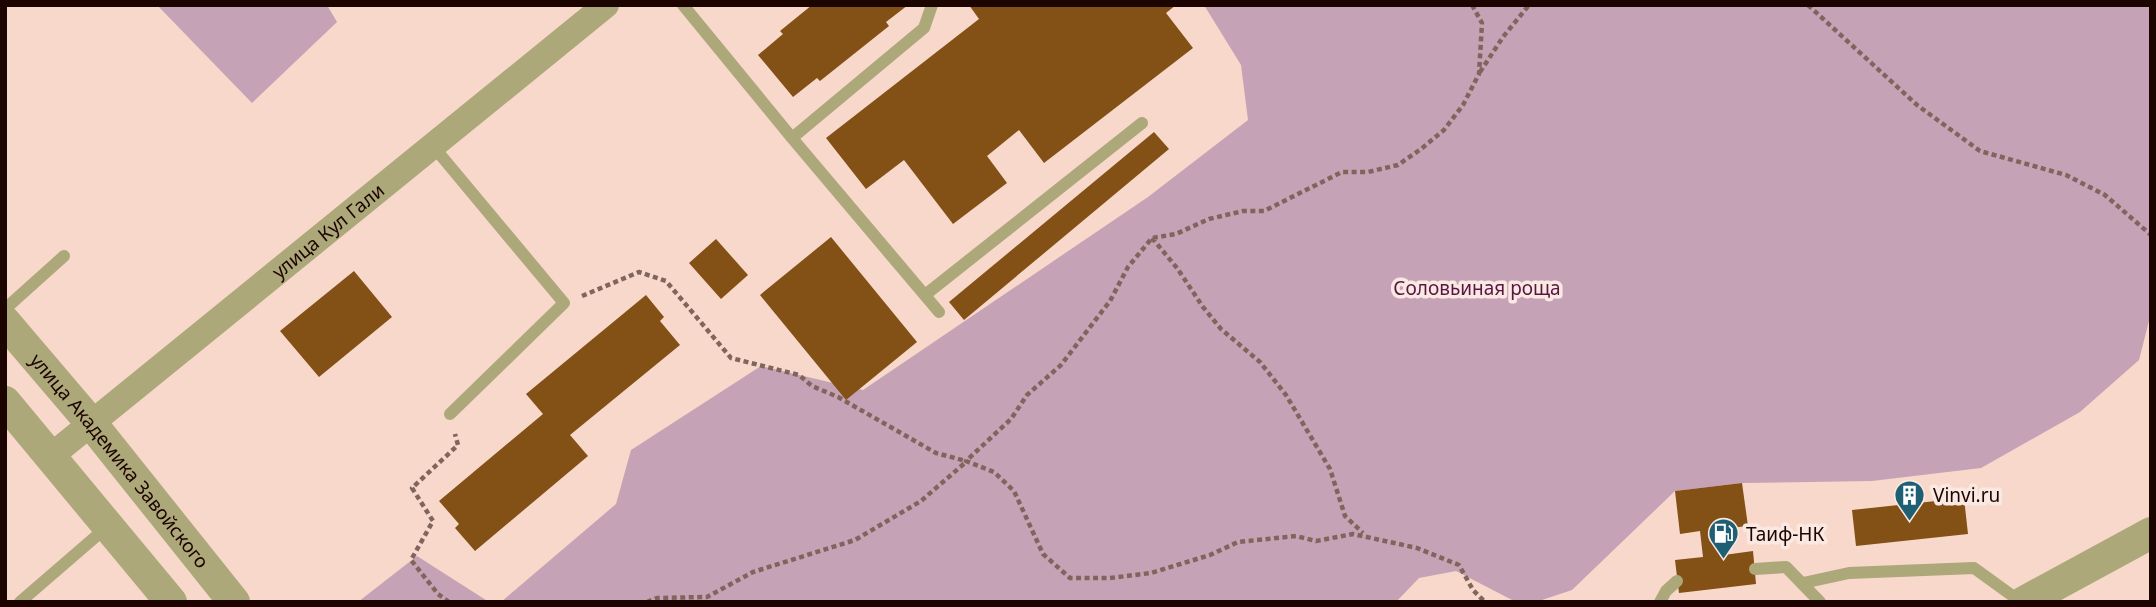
<svg xmlns="http://www.w3.org/2000/svg" width="2156" height="607" viewBox="0 0 2156 607" font-family="'Noto Sans',sans-serif">
<rect width="100%" height="100%" fill="#f7d8cb"/>
<path fill="#c6a2b6" d="M 157,5 L 327,5 L 337,22 L 252,103 Z
M 1204,5 L 2151,5 L 2151,313 L 2139,360 L 2080,412 L 1981,468 L 1872,481 L 1742,483 L 1675,491 L 1572,590 L 1536,602 L 1516,602 L 1456,571 L 1419,578 L 1396,602 L 501,602 L 616,504 L 631,450 L 761,366 L 863,390 L 1148,197 L 1248,120 L 1241,65 Z
M 417,556 L 489,602 L 358,602 Z"/>
<path fill="#835015" d="M 812,5 L 908,5 L 886,22 L 889,26 L 820,81 L 817,78 L 793,97 L 758,55 L 783,34 L 780,31 Z
M 969,5 L 1176,5 L 1166,13 L 1193,48 L 1044,163 L 1019,130 L 987,156 L 1007,183 L 953,224 L 904,160 L 866,189 L 826,138 L 979,19 Z
M 1154,132 L 1169,149 L 964,320 L 949,302 Z
M 831,237 L 917,342 L 846,400 L 760,295 Z
M 716,239 L 748,275 L 721,299 L 689,263 Z
M 354,271 L 392,317 L 319,377 L 280,331 Z
M 646,295 L 664,317 L 660,321 L 680,345 L 570,435 L 588,456 L 475,551 L 455,528 L 459,524 L 439,501 L 543,414 L 526,394 Z
M 1742,483 L 1748,526 L 1721,529 L 1724,555 L 1753,551 L 1756,584 L 1679,593 L 1675,560 L 1703,557 L 1700,531 L 1680,534 L 1675,491 Z
M 1964,498 L 1968,534 L 1856,546 L 1852,510 Z"/>
<g fill="none" stroke-linecap="round" stroke-linejoin="round">
<path stroke="#80655d" stroke-width="4.5" stroke-dasharray="5 3.5" stroke-linecap="butt" d="M 1472,5 L 1482,23 L 1479,74 L 1463,105 L 1444,130 L 1421,149 L 1398,165 L 1368,172 L 1342,172 L 1264,211 L 1243,211 L 1209,219 L 1176,234 L 1152,238 L 1128,267 L 1110,301 L 1061,365 L 1027,395 L 1011,419 L 966,461 L 994,472 L 1014,491 L 1043,554 L 1070,578 L 1110,578 L 1151,573 L 1210,555 L 1238,542 L 1296,536 L 1316,541 L 1353,534 L 1417,548 L 1459,565 L 1473,590 L 1485,602
M 1808,5 L 1917,105 L 1980,151 L 2066,175 L 2105,195 L 2151,235
M 1480,72 L 1503,37 L 1529,5
M 1152,238 L 1177,268 L 1203,307 L 1221,329 L 1260,362 L 1286,395 L 1330,469 L 1345,516 L 1363,533
M 582,296 L 639,272 L 666,281 L 731,358 L 799,375 L 812,386 L 838,397 L 936,453 L 966,461
M 449,602 L 438,594 L 411,560 L 433,521 L 412,488 L 458,445 L 455,434
M 647,602 L 657,598 L 707,597 L 753,572 L 855,540 L 921,501 L 966,462"/>
<path stroke="#aca879" stroke-width="12" d="M 683,5 L 792,138 L 924,28 L 932,5
M 792,138 L 939,312
M 433,146 L 564,303 L 450,414
M 925,295 L 1142,123
M 5,309 L 64,256
M 1755,569 L 1786,567 L 1820,602
M 1803,583 L 1849,573 L 1974,568 L 2021,602
M 20,602 L 108,526
M 1660,602 L 1666,591 L 1677,581"/>
<path stroke="#aca879" stroke-width="26" id="s1" d="M 51,456 L 606,5"/>
<g stroke="#aca879" stroke-width="32">
<path id="s2" d="M 5,322 L 91,423 L 234,602"/>
<path d="M 5,402 L 171,602"/>
<path d="M 2024,602 L 2151,533"/>
</g>
</g>
<defs>
<symbol id="building-pin" viewBox="-11 -11 22 30"><path d="M0 17L-7.5 6A9.5 9.5 0 1 1 7.5 6Z" fill="#1f5f74" stroke="#f9e9e2"/><path d="M-4-6H4V6H1V3H-1V6H-4ZM-2.5-4.3h1.7v1.8h-1.7ZM.8-4.3h1.7v1.8H.8ZM-2.5-1h1.7V.8h-1.7ZM.8-1h1.7V.8H.8Z" fill="#fff"/></symbol>
<symbol id="fuel-pin" viewBox="-11 -11 22 30"><path d="M0 17L-7.5 6A9.5 9.5 0 1 1 7.5 6Z" fill="#1f5f74" stroke="#f9e9e2"/><path d="M-5.5-6h7V0h2V4h1.3V-2.5L3-4.5l.8-.8L6-3V5H2.5V1h-1V6h-7ZM-4.2-4.7v3.2H.2V-4.7Z" fill="#fff"/></symbol>
</defs>
<g fill-rule="evenodd">
<use href="#building-pin" x="1892" y="478" width="35" height="47"/>
<use href="#fuel-pin" x="1706" y="516" width="35" height="47"/>
</g>
<g text-anchor="middle" dominant-baseline="central" stroke-width="7" stroke-linejoin="round" paint-order="stroke">
<g font-size="19" fill="#1c0400" stroke="#f9e9e2">
<text stroke="none"><textPath href="#s1" startOffset="357">улица Кул Гали</textPath></text>
<text stroke="none"><textPath href="#s2" startOffset="180">улица Академика Завойского</textPath></text>
</g>
<g font-size="19" fill="#591543" stroke="#f9e9e2">
<text x="1477" y="288">Соловьиная роща</text>
</g>
<g font-size="19" fill="#1c0400" stroke="#f9e9e2" text-anchor="start">
<text x="1933" y="495">Vinvi.ru</text>
<text x="1746" y="534">Таиф-НК</text>
</g>
</g>
<rect width="2156" height="607" fill="none" stroke="#1c0400" stroke-width="14"/>
</svg>
